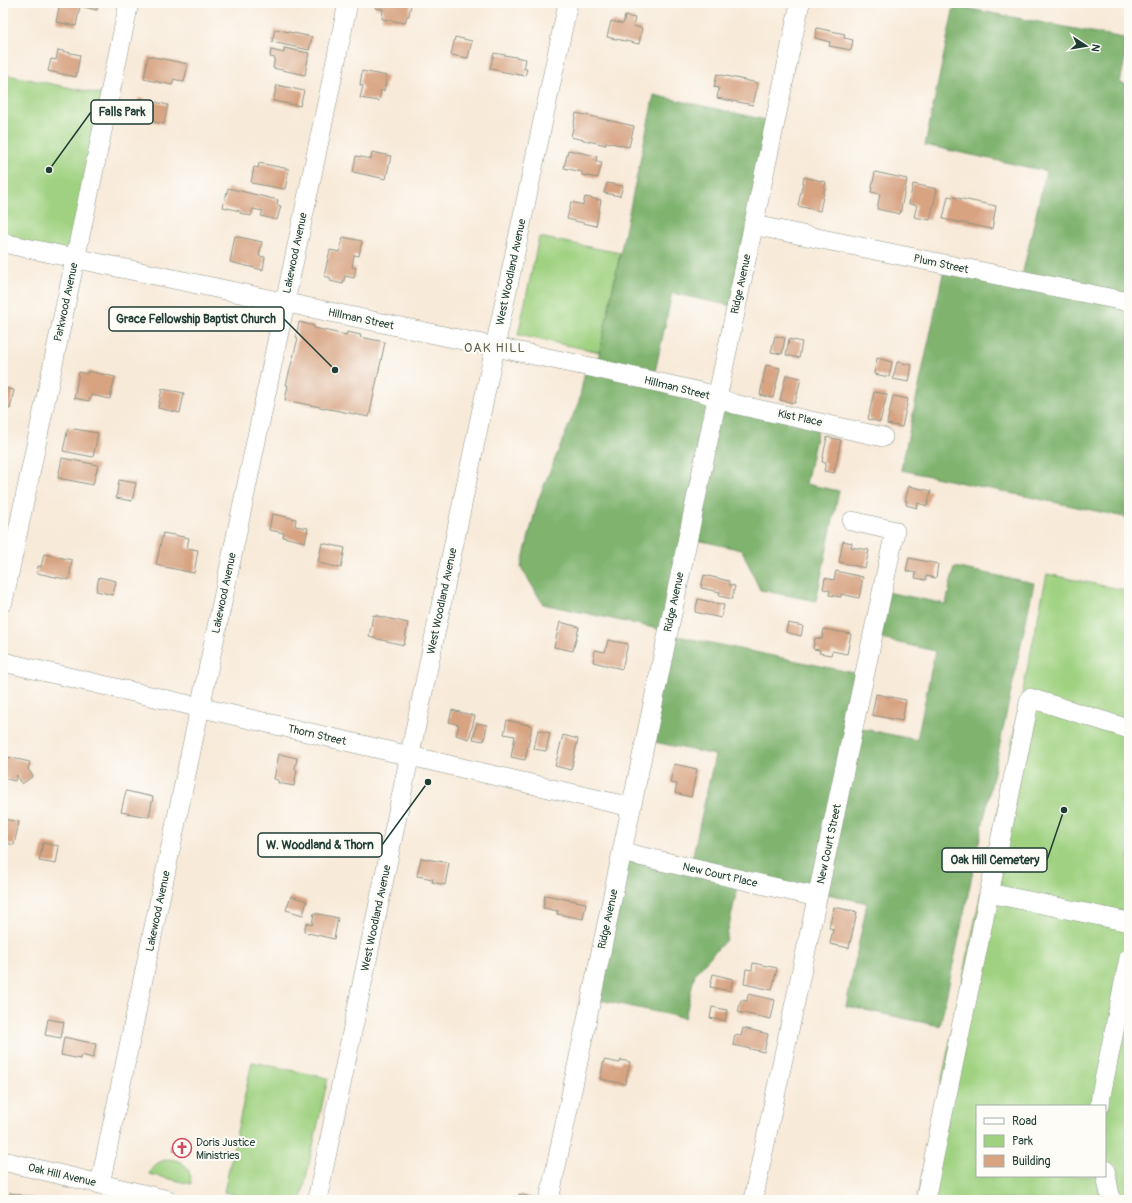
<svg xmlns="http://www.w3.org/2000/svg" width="1132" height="1203" viewBox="0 0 1132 1203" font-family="Pangolin,sans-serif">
<rect width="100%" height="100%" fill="#fdfcf7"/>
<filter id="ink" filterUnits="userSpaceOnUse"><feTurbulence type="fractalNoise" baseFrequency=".025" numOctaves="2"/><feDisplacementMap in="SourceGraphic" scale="8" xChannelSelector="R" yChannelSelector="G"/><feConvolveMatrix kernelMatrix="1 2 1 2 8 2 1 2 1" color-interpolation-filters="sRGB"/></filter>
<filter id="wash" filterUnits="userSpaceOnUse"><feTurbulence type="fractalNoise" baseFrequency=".012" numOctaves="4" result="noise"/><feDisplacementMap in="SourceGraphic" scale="16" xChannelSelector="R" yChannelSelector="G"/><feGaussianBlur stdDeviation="0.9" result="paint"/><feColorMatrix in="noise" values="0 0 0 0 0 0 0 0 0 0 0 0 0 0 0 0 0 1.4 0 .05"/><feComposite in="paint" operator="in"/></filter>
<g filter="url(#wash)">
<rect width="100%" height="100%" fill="#f8ead9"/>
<path fill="#9fd180" stroke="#5f875a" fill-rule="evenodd" d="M 3,74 L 110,96 L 75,259 L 3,243 Z
M 539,237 L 620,253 L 600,352 L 518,335 Z
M 1047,574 L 1129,591 L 1129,1200 L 917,1200 ZM 977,1106 L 1105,1106 L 1105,1176 L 977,1176 Z
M 252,1062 L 328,1078 L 301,1200 L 259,1200 L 224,1192 Z
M 169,1159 C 186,1161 190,1168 191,1184 L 149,1174 C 153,1165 159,1161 169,1159 Z"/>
<path fill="#7fb36e" stroke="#4f7851" d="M 954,6 L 1129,39 L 1120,83 L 1129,85 L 1129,518 L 901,470 L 945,265 L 1021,280 L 1046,171 L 925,145 Z
M 654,95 L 775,122 L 736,307 L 672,293 L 653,381 L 819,423 L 806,484 L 839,491 L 816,601 L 760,590 L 742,550 L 688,538 L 668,631 L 543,604 L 521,567 L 538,500 L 579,401 L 586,366 L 596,368 Z
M 954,567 L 1034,583 L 940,1026 L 846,1006 L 867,903 L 819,892 L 739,880 L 726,940 L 695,973 L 685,1018 L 591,998 L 622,852 L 690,868 L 715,755 L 645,740 L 668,634 L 864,675 L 854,727 L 917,740 L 935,651 L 872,637 L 882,591 L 946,604 Z"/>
<g id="blocks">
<path fill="#d7a381" d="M 60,3 L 99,3 L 97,10 L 80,6 L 76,26 L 56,22 Z
M 376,3 L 411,3 L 409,16 L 407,16 L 405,23 L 382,19 L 383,9 L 375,8 Z
M 625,16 L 635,18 L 633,26 L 642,28 L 639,44 L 607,37 L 611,21 L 623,24 Z
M 817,28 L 845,34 L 844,38 L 853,40 L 851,50 L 829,46 L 830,42 L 815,38 Z
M 275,29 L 312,37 L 309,50 L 272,42 Z
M 455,37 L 472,41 L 468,58 L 451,55 Z
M 284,48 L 309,53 L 305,75 L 273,68 L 275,58 L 270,57 L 271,50 L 284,53 Z
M 58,50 L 80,55 L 76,77 L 48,71 L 51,59 L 56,60 Z
M 494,53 L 526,59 L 524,69 L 527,69 L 525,76 L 490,69 Z
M 148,56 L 188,64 L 184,82 L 174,79 L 172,85 L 144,79 Z
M 362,71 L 387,76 L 384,91 L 381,90 L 379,101 L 360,98 L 363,86 L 360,85 Z
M 717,74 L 758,83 L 753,105 L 717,98 L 719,88 L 714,87 Z
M 277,85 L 304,91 L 300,106 L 273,101 Z
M 139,98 L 168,105 L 164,124 L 135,118 Z
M 576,113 L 634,126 L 629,147 L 607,142 L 606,145 L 571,137 Z
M 568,150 L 597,156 L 596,161 L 602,162 L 598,178 L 582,175 L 582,172 L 564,168 Z
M 372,152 L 391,156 L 386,179 L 353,172 L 356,156 L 371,159 Z
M 259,163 L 289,169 L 285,189 L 251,183 L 254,167 L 258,168 Z
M 875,172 L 907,179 L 900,214 L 877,209 L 880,194 L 871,192 Z
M 804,177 L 826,182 L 820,211 L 798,206 Z
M 607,183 L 623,186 L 620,196 L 604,193 Z
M 913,184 L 937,189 L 930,220 L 914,217 L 917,205 L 909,204 Z
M 228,188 L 278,200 L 277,205 L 281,206 L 277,220 L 261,216 L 263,211 L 253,209 L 251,216 L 240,213 L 240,211 L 223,207 Z
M 948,196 L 996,206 L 992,229 L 943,219 Z
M 585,197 L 601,200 L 596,226 L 567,219 L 571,202 L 583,205 Z
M 235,236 L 262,242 L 259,256 L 265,257 L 263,270 L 230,262 Z
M 343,237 L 362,241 L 359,256 L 354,255 L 352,267 L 356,268 L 354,278 L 345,276 L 343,284 L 330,281 L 331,278 L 324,276 L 330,250 L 340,252 Z
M 299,322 L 314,326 L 314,328 L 346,335 L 347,332 L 361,335 L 360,337 L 385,342 L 369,417 L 285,400 L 288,385 L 286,385 L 298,338 L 296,337 Z
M 775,336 L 785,338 L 782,354 L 771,352 Z
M 789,339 L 802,342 L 799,358 L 786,355 Z
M 877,358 L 892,362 L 889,377 L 874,374 Z
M 897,362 L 912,365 L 909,382 L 893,379 Z
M 766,365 L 780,368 L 773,398 L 760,395 Z
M 88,371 L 115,377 L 110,399 L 91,395 L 89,401 L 74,398 L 79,372 L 87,374 Z
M 786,375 L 801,378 L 795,403 L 780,400 Z
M 3,388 L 14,390 L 10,409 L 3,408 Z
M 162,389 L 184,393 L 180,413 L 158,408 Z
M 874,392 L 887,394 L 880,422 L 868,419 Z
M 893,396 L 908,399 L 902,427 L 887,424 Z
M 68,428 L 98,433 L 93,457 L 63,451 Z
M 827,437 L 841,440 L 834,473 L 824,471 L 826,463 L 822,462 Z
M 62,458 L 98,465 L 93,485 L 58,478 Z
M 119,480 L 136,483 L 132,501 L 116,498 Z
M 909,486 L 931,491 L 927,506 L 918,503 L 917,508 L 906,505 L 907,501 L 905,501 Z
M 272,514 L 296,519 L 295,526 L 308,528 L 305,542 L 283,537 L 284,533 L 269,530 Z
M 163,533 L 189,538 L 187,548 L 198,550 L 194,573 L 156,565 Z
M 843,541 L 852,543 L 851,547 L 869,550 L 865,568 L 839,562 Z
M 322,543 L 345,548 L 341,568 L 318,563 Z
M 44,554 L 72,560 L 69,580 L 37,573 L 38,566 L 41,567 Z
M 909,558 L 938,564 L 936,578 L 926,576 L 926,580 L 915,578 L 916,573 L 906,571 Z
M 836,571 L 863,577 L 859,598 L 841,594 L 841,597 L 829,595 L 830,590 L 823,589 L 825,578 L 834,580 Z
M 704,575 L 729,581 L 729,585 L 735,586 L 732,599 L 719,596 L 720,592 L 701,588 Z
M 99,577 L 116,581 L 113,595 L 96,591 Z
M 698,599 L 724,605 L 721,618 L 695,612 Z
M 373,615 L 408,623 L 404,645 L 369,637 Z
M 560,622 L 579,627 L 573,651 L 554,647 Z
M 788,623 L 803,626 L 801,636 L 786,632 Z
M 824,629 L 851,634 L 847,654 L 832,651 L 831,655 L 819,653 L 820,650 L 813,649 L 815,638 L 822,639 Z
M 608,640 L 628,644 L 622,669 L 593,662 L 595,650 L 605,652 Z
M 876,694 L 906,700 L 902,721 L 872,715 Z
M 452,710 L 475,716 L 469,739 L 456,735 L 459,725 L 449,722 Z
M 507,720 L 532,726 L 525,760 L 511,757 L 515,736 L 504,734 Z
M 477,723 L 487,725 L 484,741 L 473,739 Z
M 538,730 L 550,733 L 546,751 L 534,749 Z
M 563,735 L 578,739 L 571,770 L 555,766 Z
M 279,754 L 297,758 L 295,769 L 297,770 L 294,786 L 278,783 L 278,780 L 274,779 Z
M 3,756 L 30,762 L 28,769 L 33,776 L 22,784 L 17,775 L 15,781 L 3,778 Z
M 674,764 L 697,769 L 691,797 L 675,793 L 677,784 L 670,783 Z
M 126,791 L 153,797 L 149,817 L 121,812 Z
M 3,819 L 19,822 L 14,845 L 3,842 Z
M 43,843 L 59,846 L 56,864 L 39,861 Z
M 421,858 L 449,863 L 445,885 L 432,882 L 433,879 L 417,876 Z
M 545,895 L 586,903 L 583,919 L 557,914 L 558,911 L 543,908 Z
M 291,896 L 307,901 L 303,915 L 286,910 Z
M 834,907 L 857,912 L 849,948 L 830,944 L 833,929 L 829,928 Z
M 314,913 L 338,918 L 334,939 L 304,932 L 306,923 L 312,925 Z
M 753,963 L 777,968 L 772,990 L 744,984 L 746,969 L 752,970 Z
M 713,974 L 733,979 L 730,991 L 710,987 Z
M 748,994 L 775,1000 L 771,1019 L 738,1012 L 741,1000 L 747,1001 Z
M 712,1007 L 727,1010 L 725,1021 L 710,1018 Z
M 48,1019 L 64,1022 L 61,1038 L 45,1035 Z
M 743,1028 L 768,1034 L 764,1052 L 733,1045 L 735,1035 L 741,1036 Z
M 64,1037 L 96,1044 L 93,1058 L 81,1055 L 80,1059 L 61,1055 Z
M 604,1060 L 620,1063 L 621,1060 L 630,1062 L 625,1084 L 600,1079 Z
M 175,1142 L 190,1145 L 188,1154 L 173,1151 Z
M 10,1193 L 33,1198 L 32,1200 L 9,1200 Z
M 519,1194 L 534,1198 L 534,1200 L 518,1200 Z"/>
</g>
</g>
<g filter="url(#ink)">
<use href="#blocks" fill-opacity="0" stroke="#8c9486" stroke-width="1"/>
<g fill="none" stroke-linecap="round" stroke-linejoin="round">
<defs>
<path id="minor" d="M 753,225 L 1129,302
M 3,243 L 586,366 L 705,393 L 734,404 L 883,437
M 3,602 L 129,3
M 3,662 L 631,807
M 622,852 L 817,897
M 989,893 L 1129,922
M 1100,1106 L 1101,1095 L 1129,958
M 3,1161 L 168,1200
M 1105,1170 L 1111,1200
M 100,1184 L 348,3
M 317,1200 L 492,361 L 568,3
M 549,1200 L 800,3
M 753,1200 L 895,531 L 852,521
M 925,1200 L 1030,698 L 1129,729"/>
</defs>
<use href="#minor" stroke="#8c9486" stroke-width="20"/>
<use href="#minor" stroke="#fff" stroke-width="19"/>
</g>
</g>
<defs>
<symbol id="church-ring" viewBox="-11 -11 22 22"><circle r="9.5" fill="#fdfcf7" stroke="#d1495b" stroke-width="1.5"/><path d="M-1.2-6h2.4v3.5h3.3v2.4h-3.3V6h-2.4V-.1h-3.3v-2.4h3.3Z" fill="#d1495b"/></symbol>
</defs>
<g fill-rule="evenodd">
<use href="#church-ring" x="171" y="1137" width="22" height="22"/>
</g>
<g text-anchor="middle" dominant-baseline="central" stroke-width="4" stroke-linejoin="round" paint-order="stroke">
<g font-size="11" fill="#1f3d34" stroke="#fdfcf7">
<text transform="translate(295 253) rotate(-78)">Lakewood Avenue</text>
<text transform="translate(941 264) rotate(12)">Plum Street</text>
<text transform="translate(511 272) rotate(-78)">West Woodland Avenue</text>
<text transform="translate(741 284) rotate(-78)">Ridge Avenue</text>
<text transform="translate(66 302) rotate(-78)">Parkwood Avenue</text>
<text transform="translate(361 319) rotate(12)">Hillman Street</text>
<text transform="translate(677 388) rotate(14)">Hillman Street</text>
<text transform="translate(800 418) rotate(12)">Kist Place</text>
<text transform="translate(224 593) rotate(-78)">Lakewood Avenue</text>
<text transform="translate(442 601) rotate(-78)">West Woodland Avenue</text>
<text transform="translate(674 602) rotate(-78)">Ridge Avenue</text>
<text transform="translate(317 735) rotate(13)">Thorn Street</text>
<text transform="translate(829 844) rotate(-78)">New Court Street</text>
<text transform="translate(720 875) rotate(13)">New Court Place</text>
<text transform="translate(158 911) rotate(-78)">Lakewood Avenue</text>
<text transform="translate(376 918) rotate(-78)">West Woodland Avenue</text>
<text transform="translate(608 919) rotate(-78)">Ridge Avenue</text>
<text transform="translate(62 1175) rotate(13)">Oak Hill Avenue</text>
</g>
<g font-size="11" fill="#1f3d34" stroke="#fdfcf7" text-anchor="start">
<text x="196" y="1142">Doris Justice<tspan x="196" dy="13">Ministries</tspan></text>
</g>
<g font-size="13" letter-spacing="1" fill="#5f614f" stroke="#fdfcf7">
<text x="495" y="348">OAK HILL</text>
</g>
</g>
<path fill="none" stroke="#1f3d34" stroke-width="1.5" d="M49 170L91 112M335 370L284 319M428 782L382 845M1064 810L1047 860"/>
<g fill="#1f3d34" stroke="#fdfcf7" stroke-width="1.5">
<circle cx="49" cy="170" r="4"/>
<circle cx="335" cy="370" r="4"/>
<circle cx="428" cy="782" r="4"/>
<circle cx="1064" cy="810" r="4"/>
</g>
<g fill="#fdfcf7" stroke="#1f3d34" stroke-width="1.5">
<rect x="91" y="100" width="62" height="24" rx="4"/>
<rect x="109" y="307" width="175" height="24" rx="4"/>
<rect x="258" y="833" width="124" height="24" rx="4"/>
<rect x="942" y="848" width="105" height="24" rx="4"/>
</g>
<g font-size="12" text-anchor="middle" font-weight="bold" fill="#1f3d34">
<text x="122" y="116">Falls Park</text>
<text x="196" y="323">Grace Fellowship Baptist Church</text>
<text x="320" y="849">W. Woodland &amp; Thorn</text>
<text x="995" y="864">Oak Hill Cemetery</text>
</g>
<rect width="1132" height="1203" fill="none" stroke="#fdfcf7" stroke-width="16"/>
<rect x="976" y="1105" width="130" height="72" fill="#fdfcf7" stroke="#a4b0a9"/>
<rect x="984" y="1118" width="20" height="6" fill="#ffffff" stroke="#a4b0a9"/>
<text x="1012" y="1125" font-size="12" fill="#1f3d34">Road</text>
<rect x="984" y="1135" width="20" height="12" fill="#9fd180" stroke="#a4b0a9"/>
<text x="1012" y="1145" font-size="12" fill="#1f3d34">Park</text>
<rect x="984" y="1155" width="20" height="12" fill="#d7a381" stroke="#a4b0a9"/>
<text x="1012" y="1165" font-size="12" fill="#1f3d34">Building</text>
<g transform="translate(1086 46) rotate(102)" stroke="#fdfcf7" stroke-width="3" paint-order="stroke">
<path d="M0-3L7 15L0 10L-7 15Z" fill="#1f3d34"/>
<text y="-6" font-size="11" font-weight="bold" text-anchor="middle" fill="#1f3d34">N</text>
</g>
</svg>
